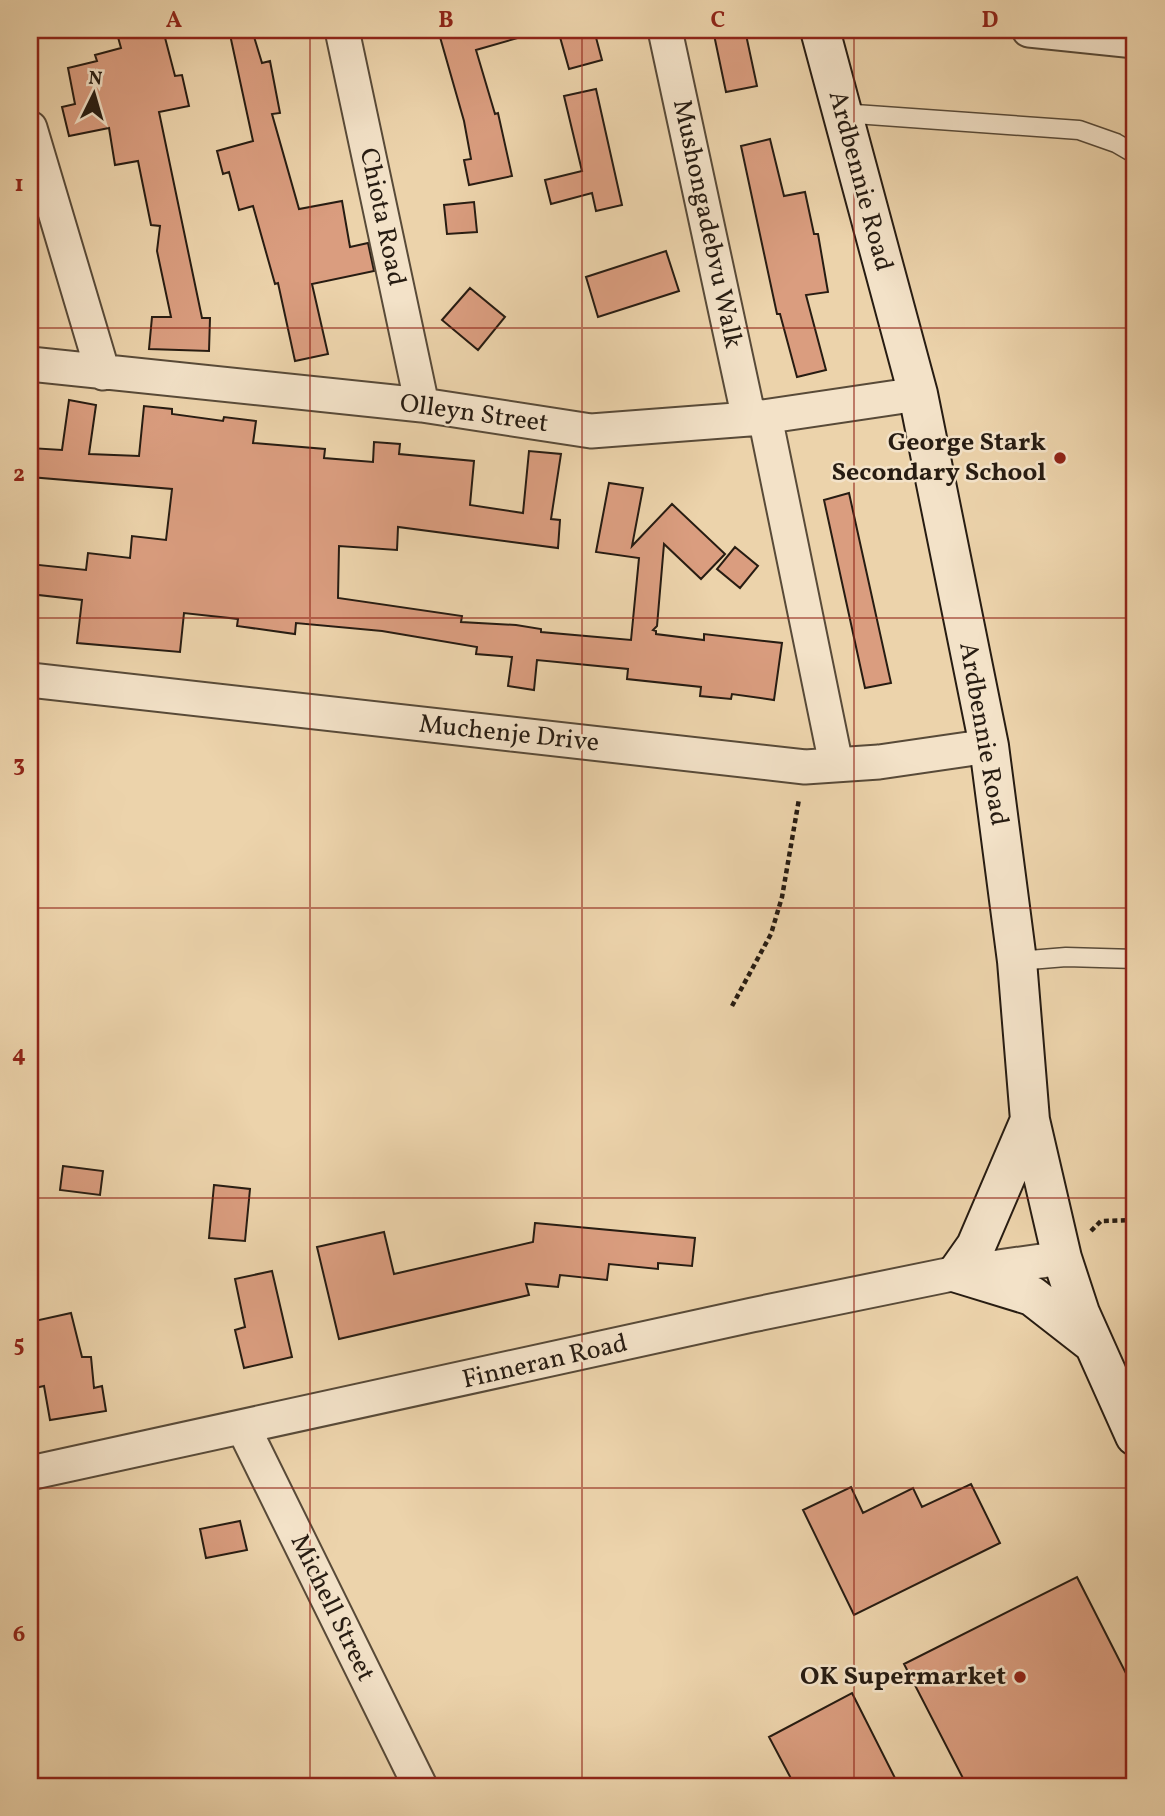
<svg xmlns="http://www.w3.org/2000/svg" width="1165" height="1816" viewBox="0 0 1165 1816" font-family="Vollkorn,serif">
<rect width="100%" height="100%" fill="#ecd3ab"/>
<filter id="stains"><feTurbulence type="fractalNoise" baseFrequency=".00286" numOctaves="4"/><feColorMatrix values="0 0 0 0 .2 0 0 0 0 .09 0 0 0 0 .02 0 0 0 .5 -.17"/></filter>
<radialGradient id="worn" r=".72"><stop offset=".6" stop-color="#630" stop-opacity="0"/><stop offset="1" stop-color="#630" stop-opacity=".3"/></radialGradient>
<path fill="#da9d7f" stroke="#271c12" stroke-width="2" d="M 116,30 L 163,30 L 175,76 L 182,75 L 189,106 L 159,112 L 202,318 L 210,318 L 209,351 L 149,349 L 152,317 L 171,317 L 157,251 L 160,226 L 151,225 L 138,161 L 115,165 L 109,128 L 69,136 L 62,107 L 75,104 L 68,68 L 97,61 L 95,55 L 121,48 Z
M 229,30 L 252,30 L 262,63 L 270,61 L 280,113 L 272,114 L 299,209 L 342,201 L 350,247 L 368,243 L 374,271 L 312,284 L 328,354 L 295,361 L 278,283 L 275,284 L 253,206 L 239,210 L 229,172 L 223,174 L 217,151 L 253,141 Z
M 438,30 L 520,30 L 521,37 L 476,50 L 495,114 L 498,113 L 512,176 L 469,185 L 464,160 L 471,159 L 464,121 Z
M 558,30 L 594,30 L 602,60 L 569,69 Z
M 713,30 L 745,30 L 757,86 L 726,92 Z
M 596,89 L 622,205 L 596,211 L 592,193 L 551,204 L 545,180 L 582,171 L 564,96 Z
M 770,139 L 784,196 L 805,192 L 814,234 L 818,234 L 828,292 L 806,295 L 826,370 L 797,377 L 780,314 L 777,314 L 741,146 Z
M 474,202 L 477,232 L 447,234 L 444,205 Z
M 666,251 L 679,291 L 598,317 L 586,277 Z
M 470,288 L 505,317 L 478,350 L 442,320 Z
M 69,400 L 96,405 L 89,454 L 139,456 L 144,406 L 172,409 L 172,414 L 223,421 L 224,417 L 256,421 L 253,443 L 325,449 L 324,458 L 373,462 L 374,442 L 400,444 L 399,454 L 474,461 L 470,505 L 523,513 L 529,451 L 561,454 L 551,519 L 560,520 L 558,548 L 398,527 L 397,550 L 339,546 L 338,598 L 462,616 L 461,622 L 516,625 L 541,629 L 541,632 L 631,640 L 639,558 L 596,552 L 609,483 L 643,488 L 632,546 L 672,504 L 725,554 L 701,579 L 664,544 L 657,626 L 653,630 L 656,631 L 656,634 L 704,640 L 704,634 L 782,643 L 774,700 L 732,694 L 731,699 L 700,696 L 701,687 L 627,679 L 628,669 L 537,660 L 534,690 L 508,686 L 512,657 L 476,654 L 477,647 L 382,631 L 296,623 L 295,634 L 237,626 L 238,619 L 184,613 L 180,652 L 77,643 L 82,600 L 30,594 L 30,564 L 86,570 L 88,553 L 130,558 L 132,536 L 166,540 L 172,489 L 30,477 L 30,448 L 62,450 Z
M 849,493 L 891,683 L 865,688 L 824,500 Z
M 735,547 L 758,566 L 740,588 L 717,569 Z
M 63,1166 L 103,1171 L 100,1195 L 60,1190 Z
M 214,1185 L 250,1189 L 245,1241 L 209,1238 Z
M 535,1223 L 695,1238 L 692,1266 L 658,1263 L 658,1269 L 609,1264 L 607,1280 L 560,1275 L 558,1287 L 526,1284 L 529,1295 L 339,1339 L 317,1247 L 384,1232 L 394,1274 L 533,1242 Z
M 272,1271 L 292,1357 L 244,1368 L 235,1330 L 245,1327 L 235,1279 Z
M 71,1313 L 82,1357 L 91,1357 L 94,1388 L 102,1386 L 106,1411 L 50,1420 L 44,1386 L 30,1389 L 30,1322 Z
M 971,1484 L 1000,1543 L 854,1615 L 803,1510 L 851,1487 L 863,1513 L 913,1488 L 922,1507 Z
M 240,1521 L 247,1550 L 206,1558 L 200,1529 Z
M 1077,1577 L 1135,1691 L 1135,1786 L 967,1786 L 904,1664 Z
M 852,1693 L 899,1786 L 795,1786 L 769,1737 Z"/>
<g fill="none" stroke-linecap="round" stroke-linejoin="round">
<defs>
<path id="lane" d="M 841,113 L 1079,130 L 1116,143 L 1135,154
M 1017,961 L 1066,957 L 1135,959"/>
<path id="street" d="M 342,30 L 422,405
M 665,30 L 749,419
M 1029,30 L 1135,41
M 30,128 L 103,373
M 30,364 L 422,405 L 591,431 L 749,419 L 918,394
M 765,417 L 836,764
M 30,680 L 805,767 L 879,762 L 989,746
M 244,1429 L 420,1786
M 30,1473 L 752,1315 L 957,1273 L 1062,1258"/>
<path id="secondary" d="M 820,30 L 918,394 L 989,746 L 1017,961 L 1030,1120 L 1062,1258 L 1080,1313 L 1135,1436
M 1030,1120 L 976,1246 L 957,1273 L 1032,1296 L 1091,1342"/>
</defs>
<use href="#lane" stroke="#584a38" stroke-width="21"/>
<use href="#street" stroke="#584a38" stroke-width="37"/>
<use href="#secondary" stroke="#271c12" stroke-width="42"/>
<path stroke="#271c12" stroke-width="4.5" stroke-dasharray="5 3.5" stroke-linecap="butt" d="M 732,1006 L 771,934 L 782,897 L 799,799
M 1091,1231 L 1101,1221 L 1135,1220"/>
<use href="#lane" stroke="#f3e2c8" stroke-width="18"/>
<use href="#street" stroke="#f3e2c8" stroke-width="33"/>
<use href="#secondary" stroke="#f3e2c8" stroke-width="38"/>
</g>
<path fill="none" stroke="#8f2418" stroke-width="2" stroke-opacity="0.55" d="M 310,30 L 310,1786M 582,30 L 582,1786M 854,30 L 854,1786M 30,328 L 1135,328M 30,618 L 1135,618M 30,908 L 1135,908M 30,1198 L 1135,1198M 30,1488 L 1135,1488"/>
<g fill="#8f2418" stroke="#f3e2c8" stroke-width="2.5">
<circle cx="1060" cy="458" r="7"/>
<circle cx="1020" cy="1677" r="7"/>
</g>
<g text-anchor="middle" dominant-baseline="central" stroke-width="5" stroke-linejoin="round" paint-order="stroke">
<g font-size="26" fill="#271c12" stroke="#f3e2c8">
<text transform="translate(860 181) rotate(75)">Ardbennie Road</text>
<text transform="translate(382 217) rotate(78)">Chiota Road</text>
<text transform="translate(707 224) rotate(78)">Mushongadebvu Walk</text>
<text transform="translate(474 414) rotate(8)">Olleyn Street</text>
<text transform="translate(509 734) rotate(6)">Muchenje Drive</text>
<text transform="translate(983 734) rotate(80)">Ardbennie Road</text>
<text transform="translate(545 1362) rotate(-13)">Finneran Road</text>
<text transform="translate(332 1608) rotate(64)">Michell Street</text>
</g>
<g font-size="26" font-weight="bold" fill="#271c12" stroke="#f3e2c8" text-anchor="end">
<text x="1046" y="443">George Stark<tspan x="1046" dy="30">Secondary School</tspan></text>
<text x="1006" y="1677">OK Supermarket</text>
</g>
</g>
<rect width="1165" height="1816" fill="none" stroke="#ecd3ab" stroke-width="77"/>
<g transform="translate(94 94) rotate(5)" stroke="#f3e2c8" stroke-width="5" paint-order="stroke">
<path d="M0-5L12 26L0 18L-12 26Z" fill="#271c12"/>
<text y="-10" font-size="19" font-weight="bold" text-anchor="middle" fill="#271c12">N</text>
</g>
<rect x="38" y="38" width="1088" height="1740" fill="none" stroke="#8f2418" stroke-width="2.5"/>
<g font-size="23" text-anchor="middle" font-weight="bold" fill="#8f2418">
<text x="174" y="27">A</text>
<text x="446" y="27">B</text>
<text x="718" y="27">C</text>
<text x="990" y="27">D</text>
<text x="19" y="191">1</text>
<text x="19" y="481">2</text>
<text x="19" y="771">3</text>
<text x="19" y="1061">4</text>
<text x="19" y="1351">5</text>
<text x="19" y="1641">6</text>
</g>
<rect width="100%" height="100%" filter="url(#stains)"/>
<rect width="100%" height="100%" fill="url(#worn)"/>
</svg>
